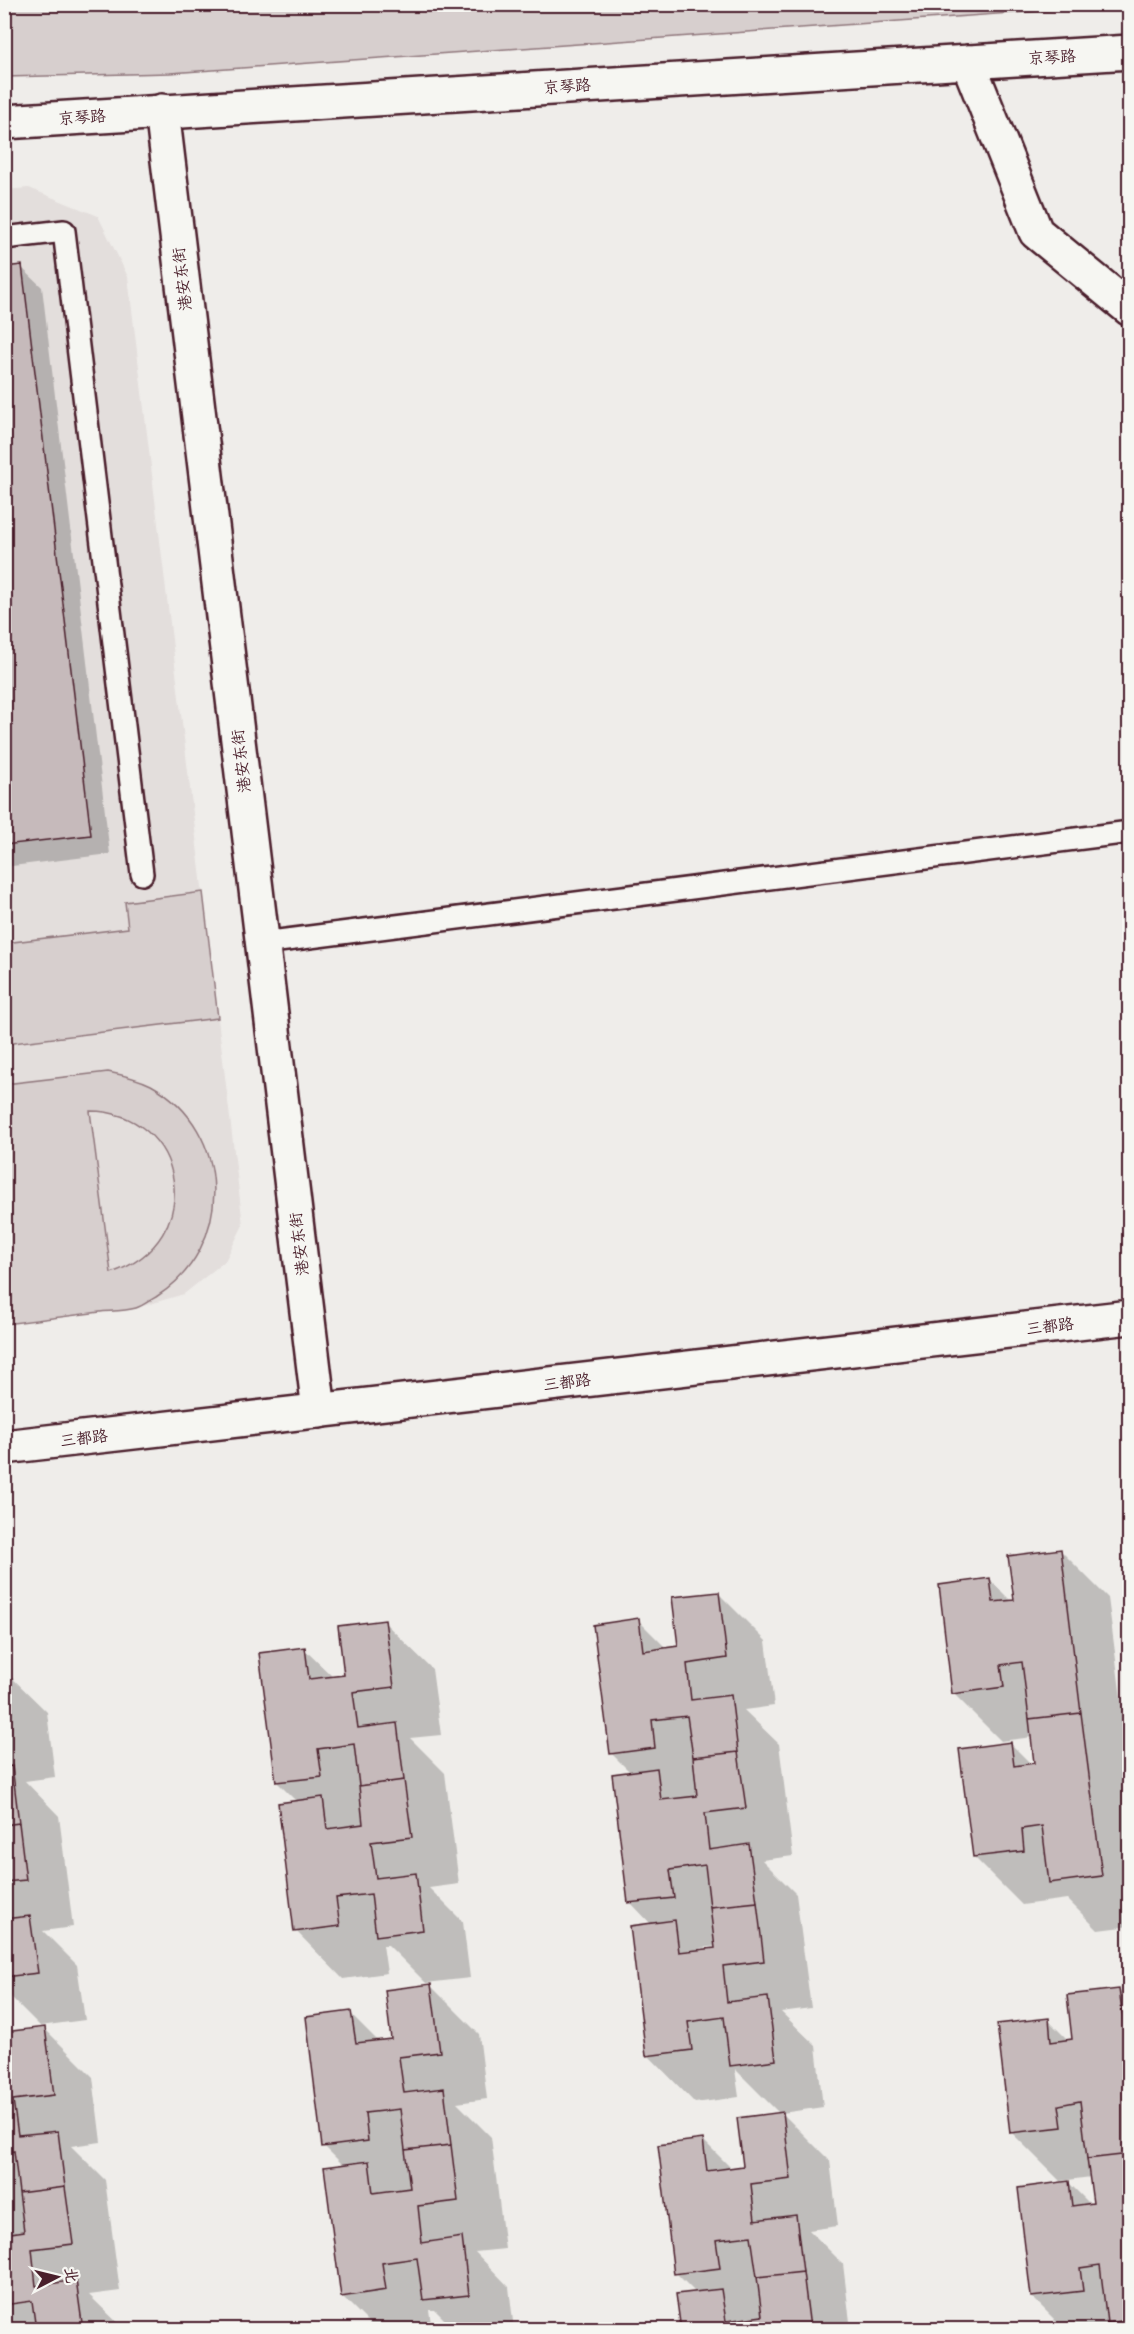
<svg xmlns="http://www.w3.org/2000/svg" width="1134" height="2334" viewBox="0 0 1134 2334" font-family="'Shantell Sans','LXGW WenKai TC',sans-serif">
<rect width="100%" height="100%" fill="#efedea"/>
<filter id="ink" filterUnits="userSpaceOnUse"><feTurbulence type="fractalNoise" baseFrequency=".0167" numOctaves="2"/><feDisplacementMap in="SourceGraphic" scale="12" xChannelSelector="R" yChannelSelector="G"/><feConvolveMatrix kernelMatrix="1 2 1 2 8 2 1 2 1" color-interpolation-filters="sRGB"/></filter>
<g filter="url(#ink)">
<path fill="#e3dedc" d="M 29,188 L 98,216 L 128,277 L 243,1225 L 225,1261 L 184,1294 L 136,1308 L 5,1324 L 4,190 Z"/>
<path fill="#d7cfce" stroke="#90777c" stroke-width="1.5" fill-rule="evenodd" d="M 4,5 L 5,4 L 1125,5 L 170,73 L 5,77 Z
M 203,892 L 218,1018 L 5,1044 L 5,943 L 128,928 L 125,902 Z
M 108,1072 C 123,1075 137,1078 151,1085 C 233,1130 235,1247 156,1297 C 150,1300 143,1306 136,1308 C 125,1311 111,1311 100,1312 C 68,1316 36,1320 5,1324 L 5,1084 ZM 90,1111 C 186,1111 209,1241 111,1273 Z"/>
<path fill="#0003" fill-rule="evenodd" d="M 21,267 L 42,287 L 110,854 L 4,867 L 4,269 Z
M 1061,1551 L 1108,1598 L 1130,1768 L 1130,1926 L 1098,1930 L 1067,1899 L 1022,1905 L 974,1857 L 1011,1744 L 1032,1765 L 1036,1765 L 1033,1737 L 1001,1741 L 953,1693 L 990,1580 L 1012,1602 L 1016,1601 Z
M 718,1593 L 766,1641 L 774,1706 L 744,1710 L 779,1744 L 793,1856 L 762,1860 L 796,1894 L 811,2008 L 781,2012 L 816,2046 L 823,2107 L 782,2113 L 830,2161 L 838,2226 L 809,2230 L 843,2264 L 851,2330 L 682,2330 L 696,2293 L 676,2273 L 703,2140 L 732,2169 L 744,2168 L 780,2114 L 735,2069 L 739,2097 L 695,2103 L 648,2055 L 652,1925 L 630,1902 L 631,1773 L 611,1753 L 638,1620 L 667,1649 L 680,1647 ZM 717,1946 L 717,1949 L 703,1951 L 700,1948 Z
M 384,1622 L 432,1669 L 441,1735 L 410,1738 L 445,1773 L 459,1884 L 429,1888 L 463,1922 L 470,1978 L 426,1983 L 388,1945 L 383,1945 L 387,1973 L 343,1979 L 296,1931 L 297,1802 L 277,1782 L 304,1649 L 333,1677 L 346,1676 Z
M 4,1670 L 47,1712 L 55,1777 L 25,1781 L 59,1816 L 73,1927 L 43,1931 L 77,1965 L 85,2020 L 40,2026 L 4,1990 Z
M 431,1986 L 479,2034 L 487,2099 L 457,2103 L 491,2137 L 505,2249 L 475,2252 L 509,2287 L 514,2330 L 455,2330 L 435,2310 L 429,2310 L 432,2330 L 376,2330 L 342,2296 L 344,2166 L 324,2146 L 350,2013 L 379,2042 L 393,2040 Z
M 1119,1990 L 1130,2001 L 1130,2330 L 1065,2330 L 1032,2297 L 1069,2183 L 1091,2205 L 1094,2204 L 1091,2177 L 1060,2181 L 1012,2133 L 1048,2020 L 1069,2041 L 1074,2040 Z
M 45,2029 L 93,2077 L 101,2142 L 71,2146 L 105,2180 L 120,2291 L 89,2295 L 124,2329 L 4,2330 L 4,2083 Z"/>
<path fill="#c6babb" stroke="#4a1f2b" stroke-width="1.5" d="M 22,265 L 91,835 L 4,845 L 4,267 Z
M 1061,1549 L 1081,1713 L 1029,1719 L 1022,1662 L 1001,1665 L 1004,1687 L 952,1694 L 939,1585 L 990,1578 L 993,1602 L 1014,1600 L 1008,1556 Z
M 719,1592 L 727,1658 L 687,1664 L 691,1700 L 731,1695 L 738,1752 L 693,1757 L 687,1716 L 652,1720 L 655,1748 L 610,1754 L 593,1625 L 639,1618 L 643,1651 L 678,1646 L 672,1597 Z
M 385,1620 L 394,1687 L 353,1692 L 358,1728 L 397,1723 L 404,1780 L 359,1786 L 354,1744 L 318,1749 L 322,1777 L 276,1782 L 259,1653 L 305,1647 L 309,1679 L 344,1675 L 338,1626 Z
M 1081,1713 L 1102,1876 L 1049,1883 L 1042,1826 L 1022,1829 L 1024,1851 L 973,1857 L 959,1749 L 1011,1742 L 1014,1766 L 1034,1763 L 1029,1719 Z
M 738,1752 L 746,1808 L 705,1813 L 709,1850 L 749,1844 L 757,1902 L 710,1907 L 705,1865 L 670,1870 L 674,1898 L 628,1903 L 612,1774 L 657,1768 L 661,1800 L 697,1796 L 693,1757 Z
M 12,1766 L 19,1823 L 4,1825 L 4,1767 Z
M 404,1780 L 412,1837 L 371,1842 L 376,1878 L 416,1873 L 423,1930 L 376,1936 L 371,1894 L 336,1898 L 340,1926 L 294,1932 L 278,1803 L 323,1797 L 327,1829 L 363,1824 L 359,1786 Z
M 19,1823 L 26,1880 L 4,1882 L 4,1825 Z
M 757,1902 L 764,1961 L 723,1966 L 727,2002 L 768,1997 L 776,2060 L 730,2066 L 724,2017 L 688,2022 L 692,2050 L 646,2056 L 630,1926 L 675,1920 L 679,1952 L 715,1948 L 710,1907 Z
M 30,1916 L 38,1973 L 4,1977 L 4,1919 Z
M 431,1984 L 440,2052 L 399,2057 L 404,2093 L 444,2088 L 451,2145 L 405,2150 L 400,2109 L 365,2113 L 368,2141 L 322,2147 L 306,2017 L 351,2011 L 356,2043 L 391,2039 L 385,1990 Z
M 1119,1989 L 1130,2068 L 1130,2154 L 1087,2159 L 1080,2101 L 1059,2105 L 1062,2127 L 1010,2133 L 997,2024 L 1049,2018 L 1051,2042 L 1072,2039 L 1067,1995 Z
M 45,2027 L 54,2095 L 13,2100 L 18,2135 L 58,2131 L 65,2187 L 19,2193 L 14,2151 L 4,2153 L 4,2032 Z
M 783,2112 L 791,2179 L 751,2184 L 755,2220 L 796,2215 L 803,2272 L 757,2277 L 751,2236 L 716,2240 L 720,2268 L 674,2274 L 658,2145 L 703,2139 L 707,2171 L 743,2166 L 737,2118 Z
M 451,2145 L 458,2201 L 418,2206 L 422,2243 L 462,2237 L 469,2295 L 423,2300 L 417,2258 L 382,2263 L 386,2290 L 341,2297 L 324,2167 L 369,2161 L 373,2193 L 410,2188 L 405,2150 Z
M 1130,2154 L 1130,2320 L 1107,2323 L 1100,2265 L 1080,2268 L 1083,2291 L 1031,2297 L 1018,2188 L 1069,2181 L 1072,2206 L 1093,2203 L 1087,2159 Z
M 65,2187 L 73,2244 L 32,2249 L 36,2286 L 76,2280 L 83,2330 L 36,2330 L 32,2301 L 4,2305 L 4,2234 L 24,2231 L 19,2193 Z
M 803,2272 L 810,2328 L 681,2330 L 676,2294 L 721,2289 L 726,2321 L 762,2316 L 757,2277 Z"/>
<g fill="none" stroke-linecap="round" stroke-linejoin="round">
<defs>
<path id="lane" d="M 4,238 L 64,231 L 142,874
M 263,943 L 1130,832"/>
<path id="street" d="M 162,111 L 319,1411"/>
<path id="secondary" d="M 968,62 L 1036,232 L 1130,309
M 4,122 L 1130,52
M 4,1447 L 1130,1317"/>
</defs>
<use href="#lane" stroke="#4a1f2b" stroke-width="26"/>
<use href="#street" stroke="#4a1f2b" stroke-width="38"/>
<use href="#secondary" stroke="#4a1f2b" stroke-width="38"/>
<use href="#lane" stroke="#f6f6f2" stroke-width="21"/>
<use href="#street" stroke="#f6f6f2" stroke-width="33"/>
<use href="#secondary" stroke="#f6f6f2" stroke-width="33"/>
</g>
</g>
<g text-anchor="middle" dominant-baseline="central" stroke-width="5" stroke-linejoin="round" paint-order="stroke">
<g font-size="16" fill="#4a1f2b" stroke="#f6f6f2">
<text transform="translate(1052 57) rotate(-3)">京琴路</text>
<text transform="translate(567 86) rotate(-4)">京琴路</text>
<text transform="translate(82 117) rotate(-4)">京琴路</text>
<text transform="translate(182 279) rotate(-97)">港安东街</text>
<text transform="translate(241 761) rotate(-97)">港安东街</text>
<text transform="translate(299 1244) rotate(-97)">港安东街</text>
<text transform="translate(1050 1326) rotate(-7)">三都路</text>
<text transform="translate(567 1382) rotate(-7)">三都路</text>
<text transform="translate(84 1438) rotate(-7)">三都路</text>
</g>
</g>
<rect width="1134" height="2334" fill="none" stroke="#f6f6f2" stroke-width="24"/>
<rect x="12" y="12" width="1110" height="2310" fill="none" stroke="#4a1f2b" stroke-width="2" filter="url(#ink)"/>
<g transform="translate(57 2277) rotate(83)" stroke="#f6f6f2" stroke-width="4.5" paint-order="stroke">
<path d="M0-4.5L10 22L0 15L-10 22Z" fill="#4a1f2b"/>
<text y="-9" font-size="16" font-weight="bold" text-anchor="middle" fill="#4a1f2b">北</text>
</g>
</svg>
